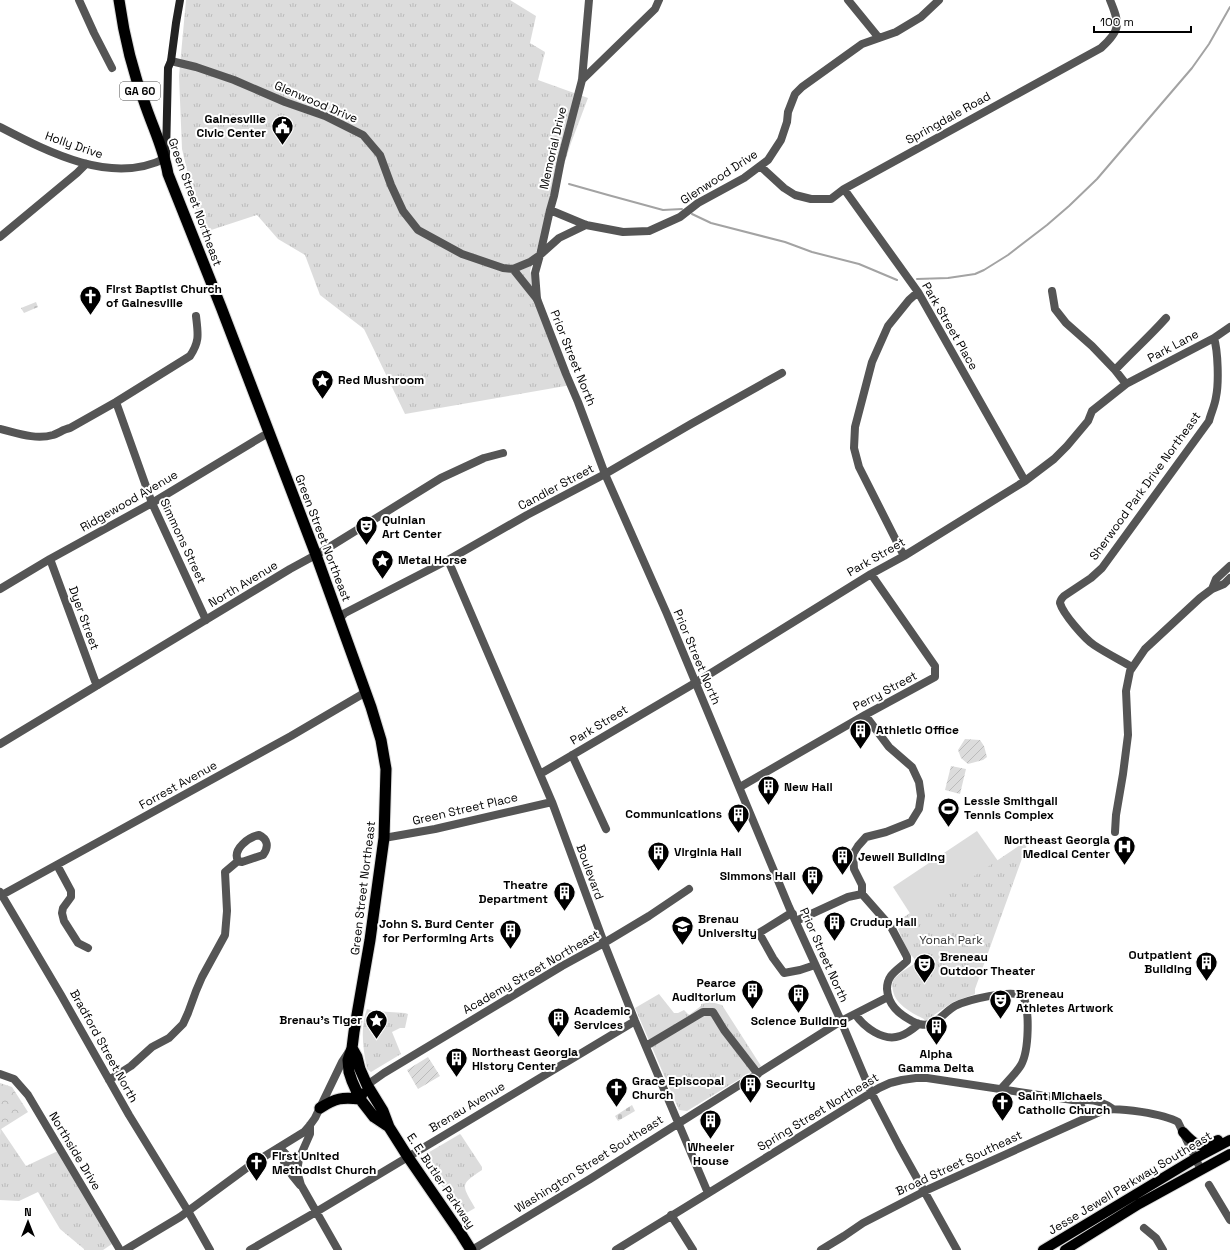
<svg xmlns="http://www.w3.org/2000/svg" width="1230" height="1250" viewBox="0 0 1230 1250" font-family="'Space Grotesk',sans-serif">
<defs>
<pattern id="forest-crowns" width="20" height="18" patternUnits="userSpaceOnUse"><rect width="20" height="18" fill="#dcdcdc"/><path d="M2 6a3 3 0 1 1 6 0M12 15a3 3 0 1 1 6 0" fill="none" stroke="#bbb"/></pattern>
<pattern id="cemetery-stones" width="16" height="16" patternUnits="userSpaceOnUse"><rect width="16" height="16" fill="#dcdcdc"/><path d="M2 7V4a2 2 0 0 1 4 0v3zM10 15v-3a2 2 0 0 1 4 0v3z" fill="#bbb"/></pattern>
<pattern id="park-tufts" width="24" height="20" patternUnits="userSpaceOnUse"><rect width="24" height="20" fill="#dcdcdc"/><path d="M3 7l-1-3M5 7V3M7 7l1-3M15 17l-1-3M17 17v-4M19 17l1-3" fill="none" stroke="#bbb"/></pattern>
<pattern id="garden-furrows" width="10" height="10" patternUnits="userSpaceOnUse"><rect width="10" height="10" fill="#dcdcdc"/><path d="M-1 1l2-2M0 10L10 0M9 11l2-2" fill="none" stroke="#bbb"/></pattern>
</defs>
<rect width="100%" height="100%" fill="#fff"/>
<path fill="#dcdcdc" d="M 977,831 L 998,861 L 913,918 L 893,887 Z"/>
<path fill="url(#forest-crowns)" d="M 0,1083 L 12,1087 L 28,1112 L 1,1129 L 0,1135 Z"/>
<path fill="url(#cemetery-stones)" d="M 36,302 L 38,307 L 24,313 L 21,308 Z
M 632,1105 L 635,1111 L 618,1121 L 615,1116 Z"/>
<path fill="url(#park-tufts)" d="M 186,0 L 510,0 L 536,16 L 530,43 L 545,52 L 538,80 L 588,98 L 571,143 L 530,271 L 571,385 L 405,414 L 364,329 L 320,295 L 305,255 L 278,239 L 257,215 L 202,233 L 182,149 L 179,76 Z
M 1029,839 L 975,989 L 975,994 L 953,1002 L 934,1015 L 934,1020 L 925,1021 L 924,1019 C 912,1013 896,1005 893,991 C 892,987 892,982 894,979 C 899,973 911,966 917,962 L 907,950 L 898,929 L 905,924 L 901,919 L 910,913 L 913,917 Z
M 659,994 L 674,1013 L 678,1013 L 684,1010 L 689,1015 L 701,1006 L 701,1004 L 711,1002 L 722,1005 L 761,1066 L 687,1111 L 679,1110 L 635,1008 Z
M 367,1009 L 374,1011 L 405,1013 L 408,1014 L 405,1028 L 400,1028 L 392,1032 L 401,1054 L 371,1072 L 367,1069 C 363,1049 360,1028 367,1009 Z
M 1,1129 L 26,1166 L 60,1150 L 115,1242 L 103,1250 L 84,1250 L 84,1249 L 60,1229 L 38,1192 L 19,1201 L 0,1200 L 0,1135 Z
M 460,1134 L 461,1135 L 482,1167 L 482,1170 C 459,1185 462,1185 475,1208 L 463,1215 L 424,1161 L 426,1154 Z"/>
<path fill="url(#garden-furrows)" d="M 965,739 L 980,740 L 984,746 L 987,757 L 983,760 L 968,764 L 961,758 L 958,750 Z
M 951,766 L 966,769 L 960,794 L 945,790 Z
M 428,1057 L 440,1076 L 418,1089 L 407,1070 Z"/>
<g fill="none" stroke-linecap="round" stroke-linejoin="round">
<path stroke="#a3a3a3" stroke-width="2" d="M 569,184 L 608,195 L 663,210 L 682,209
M 692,214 L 711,223 L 785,242 L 812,252 L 859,264 L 897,280
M 917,279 L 948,278 L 975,274 L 984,270 L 1008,255 L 1047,225 L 1069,206 L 1097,179 L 1192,68 L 1209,44 L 1230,7"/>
<defs>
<path id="primary" d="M 1183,1132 C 1196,1146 1200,1149 1218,1140
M 1043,1250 L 1196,1158 L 1230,1140
M 1065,1250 L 1139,1204 L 1230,1154"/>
<path id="trunk" d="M 119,0 C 124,36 133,73 146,107 C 154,130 164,150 168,174 L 221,307 L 316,555 L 371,707 L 381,740 L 386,769 L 384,838 L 370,940 L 354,1032 L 352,1048 L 348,1060 L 349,1072 L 352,1081 L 360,1099 L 374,1117 L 389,1127
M 352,1048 L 357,1057 L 360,1069 L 367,1085 L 383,1111 L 389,1127 L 408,1157 L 461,1234 L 471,1250
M 320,1108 C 336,1098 342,1097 360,1099 L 362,1094"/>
</defs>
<use href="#primary" stroke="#dbdbdb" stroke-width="12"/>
<use href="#trunk" stroke="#dbdbdb" stroke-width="13"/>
<path stroke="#555" stroke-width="8" d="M 79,0 L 94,33 L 112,68
M 848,0 L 879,38
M 171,61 L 196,67 L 234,80 L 285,102 L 325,116 L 363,135 L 380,155 L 391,185 L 403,211 L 418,230 L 462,254 L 503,268 L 513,269 L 537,299
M 582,80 L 655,9 L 659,0
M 760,166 L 784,188 L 795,195 L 811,199 L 831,199 L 844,189 L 1101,48 C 1121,30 1120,24 1110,0
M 844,189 L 918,292 L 1025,481
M 550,210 L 586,225 L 623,232 L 649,231 L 680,217 L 698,203 L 744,178 L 768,160 L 781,140 L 787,122 L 788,112 L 795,94 L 802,87 L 862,44 L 896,32 L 921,17 L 939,0
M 0,237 L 77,173 L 86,164
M 513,269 L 530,262 L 540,255 L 559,238 L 586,225
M 1052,291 L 1055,309 L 1066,323 L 1092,346 L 1115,370
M 537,299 L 535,273 L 540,255 L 550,210 L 554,196 L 561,160 L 582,80 L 589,0
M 1126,384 L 1214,338 L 1230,327
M 116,402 L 152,503 L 206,620
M 0,429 C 17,433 35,440 53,435 C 59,433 64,429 70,428 L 116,402 L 190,356 C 200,341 198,334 196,316
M 904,556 L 859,467 L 854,448 L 855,427 L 872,362 L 888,326 L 909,300 L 918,292
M 50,559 L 95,681 L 98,685
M 448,560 L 552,802 L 604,943 L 635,1021 L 708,1193
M 0,589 L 50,559 L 152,503 L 263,436 L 270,433
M 1212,589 L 1216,579 L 1230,566
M 340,618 L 345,613 L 448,560 L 527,515 L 605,474 L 691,424 L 782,373
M 1132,667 C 1120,660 1106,653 1094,645 C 1085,639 1063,614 1060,603 C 1060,600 1062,598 1064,596 L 1091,578 L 1102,568 L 1209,421 C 1211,413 1215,405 1216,397 C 1219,383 1218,351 1214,338
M 865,715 L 889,747 L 912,767 L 919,782 L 921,796 L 919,809 L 911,822 L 886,832 L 866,837 L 858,846 L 853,854 L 854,869 L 862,885 L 862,894 L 891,927 L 907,957 L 907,961 C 898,970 887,974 887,989 C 888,1005 899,1014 912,1021 C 918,1024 923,1026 930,1024 C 939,1021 946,1011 955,1006 C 967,1000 1011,989 1023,996 C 1030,1010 1029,1051 1021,1065 C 1017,1072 1007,1082 1001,1089
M 0,744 L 290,569 L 323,551 L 441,478 L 484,458 L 503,453
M 572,755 L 606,829
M 540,774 L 695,683 L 871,574 L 904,556 L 1025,481 L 1054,459 L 1067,446 L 1088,421 L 1092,411 L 1126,384 L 1115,370 C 1132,352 1150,336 1166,318
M 740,787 L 865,715 L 935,677 L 935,666 L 871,574
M 1115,832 L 1116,815 L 1123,774 L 1128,735 L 1126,691 L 1130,671 L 1145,649 L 1200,598 L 1212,589 L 1224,584 L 1230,578
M 384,838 L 435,829 L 552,802
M 57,865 L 71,891 L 71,897 L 63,908 L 62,913 L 64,921 L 78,943 L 88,948
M 0,892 L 61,995 L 129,1115 L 188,1211 L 210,1250
M 0,896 L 291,736 L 366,692
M 793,914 L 788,915 L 759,933 L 773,958 L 784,973 L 800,970 L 815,965
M 796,921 L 848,897 L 862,894
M 855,1014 C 864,1027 883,1042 900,1036 C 907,1034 913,1029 919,1024
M 841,1021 L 871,1092 L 899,1146 L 957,1250
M 646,1046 L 703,1012 L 713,1012 L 724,1030 L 758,1074
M 0,1074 L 14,1079 L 28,1095 L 120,1250
M 109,1080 L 131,1066 L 152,1047 L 169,1038 L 183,1024 L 188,1013 L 196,991 L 202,977 L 225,935 L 227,911 L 225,872 L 238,861 L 242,862 L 263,855 C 269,847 268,839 259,835 C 249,837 232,849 238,861
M 367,1085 L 384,1073 L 562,966 L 604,943 L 649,916 L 689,889
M 1079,1101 L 1086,1118
M 279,1148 C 292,1158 297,1170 301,1185 L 338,1250
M 279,1148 C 282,1162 290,1174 300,1185
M 1209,1185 L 1230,1220
M 671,1215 L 693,1250
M 1144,1228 L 1156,1238 L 1163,1250
M 250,1250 L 316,1212 L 635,1021
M 472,1250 L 590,1179 L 841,1021 L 888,997
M 616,1250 L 879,1088 L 890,1083 L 902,1080 L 916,1078 L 927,1078 L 1079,1101 C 1091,1098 1103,1102 1113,1109
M 821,1250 L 844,1236 L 863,1223 L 929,1189 L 1104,1110 C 1119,1107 1164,1114 1178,1122 L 1201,1170"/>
<path stroke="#555" stroke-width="8" d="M 0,127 C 48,152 112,186 166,158
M 537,299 L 566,374 L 578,402 L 605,474 L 667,614 L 789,907 L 841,1021
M 298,1175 L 298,1165 L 299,1159 L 310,1134 L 310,1125
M 125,1250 L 180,1217 L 252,1164 L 304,1132 L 310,1125 L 315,1118 L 342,1062 L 348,1053"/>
<path stroke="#222" stroke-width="8" d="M 166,155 L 168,68 L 171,61 L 176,23 L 180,0"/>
<use href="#primary" stroke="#000" stroke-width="10"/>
<use href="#trunk" stroke="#000" stroke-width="11"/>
</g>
<defs>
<symbol id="civic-pin" viewBox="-11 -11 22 30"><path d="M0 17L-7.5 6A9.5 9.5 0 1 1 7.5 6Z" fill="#000" stroke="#fff"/><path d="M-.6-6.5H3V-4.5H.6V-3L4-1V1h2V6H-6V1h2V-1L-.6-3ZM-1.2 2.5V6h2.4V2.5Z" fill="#fff"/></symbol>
<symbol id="church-pin" viewBox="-11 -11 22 30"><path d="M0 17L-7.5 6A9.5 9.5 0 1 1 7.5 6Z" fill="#000" stroke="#fff"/><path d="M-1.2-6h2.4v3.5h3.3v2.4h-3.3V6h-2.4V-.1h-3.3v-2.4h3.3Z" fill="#fff"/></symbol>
<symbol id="sight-pin" viewBox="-11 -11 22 30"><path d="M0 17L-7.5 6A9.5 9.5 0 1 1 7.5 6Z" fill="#000" stroke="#fff"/><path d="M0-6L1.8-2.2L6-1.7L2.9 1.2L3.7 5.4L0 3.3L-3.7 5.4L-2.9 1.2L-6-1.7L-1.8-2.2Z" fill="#fff"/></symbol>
<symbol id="theatre-pin" viewBox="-11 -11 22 30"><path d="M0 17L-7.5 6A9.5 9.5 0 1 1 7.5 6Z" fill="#000" stroke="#fff"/><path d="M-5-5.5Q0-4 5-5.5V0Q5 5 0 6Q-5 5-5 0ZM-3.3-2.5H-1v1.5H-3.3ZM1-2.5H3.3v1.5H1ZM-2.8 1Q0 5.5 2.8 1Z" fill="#fff"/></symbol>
<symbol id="building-pin" viewBox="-11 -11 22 30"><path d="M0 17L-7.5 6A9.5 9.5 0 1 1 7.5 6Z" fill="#000" stroke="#fff"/><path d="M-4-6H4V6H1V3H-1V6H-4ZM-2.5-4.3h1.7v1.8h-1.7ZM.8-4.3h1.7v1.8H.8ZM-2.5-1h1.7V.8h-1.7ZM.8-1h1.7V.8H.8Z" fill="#fff"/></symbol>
<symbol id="stadium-pin" viewBox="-11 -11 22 30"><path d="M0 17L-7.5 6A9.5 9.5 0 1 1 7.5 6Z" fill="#000" stroke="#fff"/><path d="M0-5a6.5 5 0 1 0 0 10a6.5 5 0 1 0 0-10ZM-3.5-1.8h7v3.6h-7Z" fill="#fff"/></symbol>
<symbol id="hospital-pin" viewBox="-11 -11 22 30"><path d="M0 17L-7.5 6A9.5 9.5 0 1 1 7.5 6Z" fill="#000" stroke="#fff"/><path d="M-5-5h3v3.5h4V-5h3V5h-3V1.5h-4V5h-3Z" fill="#fff"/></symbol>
<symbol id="university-pin" viewBox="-11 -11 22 30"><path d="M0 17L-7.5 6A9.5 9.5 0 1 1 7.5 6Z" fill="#000" stroke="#fff"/><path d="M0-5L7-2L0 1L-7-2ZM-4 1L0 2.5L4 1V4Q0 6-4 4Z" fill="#fff"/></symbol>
</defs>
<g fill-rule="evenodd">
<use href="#civic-pin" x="270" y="114" width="25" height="34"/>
<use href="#church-pin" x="78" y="284" width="25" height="34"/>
<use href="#sight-pin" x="310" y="368" width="25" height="34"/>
<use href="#theatre-pin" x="354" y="514" width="25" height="34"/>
<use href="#sight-pin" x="370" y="548" width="25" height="34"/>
<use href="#building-pin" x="848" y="718" width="25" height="34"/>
<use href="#building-pin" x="756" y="774" width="25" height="34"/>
<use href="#stadium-pin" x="936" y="796" width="25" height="34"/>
<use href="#building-pin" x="726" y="802" width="25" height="34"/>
<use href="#hospital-pin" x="1112" y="834" width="25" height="34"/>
<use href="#building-pin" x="646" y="840" width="25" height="34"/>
<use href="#building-pin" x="830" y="844" width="25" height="34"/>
<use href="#building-pin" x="800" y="864" width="25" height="34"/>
<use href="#building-pin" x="552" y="880" width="25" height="34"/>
<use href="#building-pin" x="822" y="910" width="25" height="34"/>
<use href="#university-pin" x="670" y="914" width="25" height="34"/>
<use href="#building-pin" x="498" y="918" width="25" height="34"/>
<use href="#building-pin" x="1194" y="950" width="25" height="34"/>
<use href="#theatre-pin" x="912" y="952" width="25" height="34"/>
<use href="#building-pin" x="740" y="978" width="25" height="34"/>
<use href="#building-pin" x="786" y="982" width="25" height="34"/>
<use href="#theatre-pin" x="988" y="988" width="25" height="34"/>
<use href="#building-pin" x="546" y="1006" width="25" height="34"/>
<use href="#sight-pin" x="364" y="1008" width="25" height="34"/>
<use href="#building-pin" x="924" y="1014" width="25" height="34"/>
<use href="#building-pin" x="444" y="1046" width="25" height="34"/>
<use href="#building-pin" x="738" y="1072" width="25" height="34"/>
<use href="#church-pin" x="604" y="1076" width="25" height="34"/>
<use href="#church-pin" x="990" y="1090" width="25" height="34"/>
<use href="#building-pin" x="698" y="1108" width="25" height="34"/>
<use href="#church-pin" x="244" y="1150" width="25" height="34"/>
</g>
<g text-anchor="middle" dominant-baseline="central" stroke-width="4" stroke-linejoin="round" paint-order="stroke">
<rect fill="#fff" stroke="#4c4c4c" stroke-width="1" x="120" y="82" width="40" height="18" rx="3"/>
<g font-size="11" font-weight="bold" fill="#000">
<text x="140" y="91">GA 60</text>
</g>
<g font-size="12" fill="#000" stroke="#fff">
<text transform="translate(316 102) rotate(23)">Glenwood Drive</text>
<text transform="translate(948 118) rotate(-29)">Springdale Road</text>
<text transform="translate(74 145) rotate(19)">Holly Drive</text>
<text transform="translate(553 148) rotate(-77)">Memorial Drive</text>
<text transform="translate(719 177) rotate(-33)">Glenwood Drive</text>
<text transform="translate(195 202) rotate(70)">Green Street Northeast</text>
<text transform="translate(950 326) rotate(60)">Park Street Place</text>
<text transform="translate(1173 346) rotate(-28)">Park Lane</text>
<text transform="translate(573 358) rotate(68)">Prior Street North</text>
<text transform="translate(1145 486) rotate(-54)">Sherwood Park Drive Northeast</text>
<text transform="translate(556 487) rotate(-28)">Candler Street</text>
<text transform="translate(129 501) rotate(-30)">Ridgewood Avenue</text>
<text transform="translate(323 538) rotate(69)">Green Street Northeast</text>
<text transform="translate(183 541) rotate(65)">Simmons Street</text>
<text transform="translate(876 557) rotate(-30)">Park Street</text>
<text transform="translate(243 584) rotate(-31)">North Avenue</text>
<text transform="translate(84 618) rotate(70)">Dyer Street</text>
<text transform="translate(697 657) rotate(67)">Prior Street North</text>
<text transform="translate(885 691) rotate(-28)">Perry Street</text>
<text transform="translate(599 725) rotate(-31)">Park Street</text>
<text transform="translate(178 785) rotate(-29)">Forrest Avenue</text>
<text transform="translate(465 809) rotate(-13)">Green Street Place</text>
<text transform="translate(590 872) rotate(70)">Boulevard</text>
<text transform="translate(363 888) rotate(-83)">Green Street Northeast</text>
<text transform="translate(824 955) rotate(66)">Prior Street North</text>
<text transform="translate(531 972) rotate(-30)">Academy Street Northeast</text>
<text transform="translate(104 1046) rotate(61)">Bradford Street North</text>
<text transform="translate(467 1107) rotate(-31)">Brenau Avenue</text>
<text transform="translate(818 1112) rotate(-31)">Spring Street Northeast</text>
<text transform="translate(75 1151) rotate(59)">Northside Drive</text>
<text transform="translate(959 1163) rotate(-25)">Broad Street Southeast</text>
<text transform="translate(589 1164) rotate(-32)">Washington Street Southeast</text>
<text transform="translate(441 1181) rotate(56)">E. E. Butler Parkway</text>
<text transform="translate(1130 1183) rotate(-31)">Jesse Jewell Parkway Southeast</text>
</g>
<g font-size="12" font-weight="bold" fill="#000" stroke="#fff" text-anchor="start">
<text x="266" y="119" text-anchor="end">Gainesville<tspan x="266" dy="14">Civic Center</tspan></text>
<text x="106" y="289">First Baptist Church<tspan x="106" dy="14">of Gainesville</tspan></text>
<text x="338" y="380">Red Mushroom</text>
<text x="382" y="520">Quinlan<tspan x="382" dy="14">Art Center</tspan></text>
<text x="398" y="560">Metal Horse</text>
<text x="876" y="730">Athletic Office</text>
<text x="784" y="787">New Hall</text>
<text x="964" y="801">Lessie Smithgall<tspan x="964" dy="14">Tennis Complex</tspan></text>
<text x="722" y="814" text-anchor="end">Communications</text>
<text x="1110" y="840" text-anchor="end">Northeast Georgia<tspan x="1110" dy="14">Medical Center</tspan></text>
<text x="674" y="852">Virginia Hall</text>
<text x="858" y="857">Jewell Building</text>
<text x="796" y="876" text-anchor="end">Simmons Hall</text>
<text x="548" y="885" text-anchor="end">Theatre<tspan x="548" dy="14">Department</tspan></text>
<text x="698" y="919">Brenau<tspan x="698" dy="14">University</tspan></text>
<text x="850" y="922">Crudup Hall</text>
<text x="494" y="924" text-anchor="end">John S. Burd Center<tspan x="494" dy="14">for Performing Arts</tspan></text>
<text x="1192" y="955" text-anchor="end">Outpatient<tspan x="1192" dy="14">Building</tspan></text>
<text x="940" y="957">Breneau<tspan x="940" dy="14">Outdoor Theater</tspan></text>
<text x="736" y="983" text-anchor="end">Pearce<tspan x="736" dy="14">Auditorium</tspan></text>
<text x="1016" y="994">Breneau<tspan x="1016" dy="14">Athletes Artwork</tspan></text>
<text x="574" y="1011">Academic<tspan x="574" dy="14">Services</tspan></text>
<text x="362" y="1020" text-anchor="end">Brenau's Tiger</text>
<text x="799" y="1021" text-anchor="middle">Science Building</text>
<text x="472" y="1052">Northeast Georgia<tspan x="472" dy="14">History Center</tspan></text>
<text x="936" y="1054" text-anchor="middle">Alpha<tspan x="936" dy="14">Gamma Delta</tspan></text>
<text x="632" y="1081">Grace Episcopal<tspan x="632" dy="14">Church</tspan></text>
<text x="766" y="1084">Security</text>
<text x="1018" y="1096">Saint Michaels<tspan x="1018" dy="14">Catholic Church</tspan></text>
<text x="711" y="1147" text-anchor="middle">Wheeler<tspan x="711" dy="14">House</tspan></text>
<text x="272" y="1156">First United<tspan x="272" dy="14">Methodist Church</tspan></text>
</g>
<g font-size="12" fill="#333" stroke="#fff">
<text x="951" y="940">Yonah Park</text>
</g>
</g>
<g transform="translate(28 1222)" stroke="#ffffff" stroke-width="3" paint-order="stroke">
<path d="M0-3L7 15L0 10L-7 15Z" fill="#000000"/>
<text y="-6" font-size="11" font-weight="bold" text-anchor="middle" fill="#000000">N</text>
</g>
<path d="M1094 26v6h97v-6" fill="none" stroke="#000000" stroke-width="2"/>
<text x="1100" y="26" font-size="12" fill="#000000" stroke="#ffffff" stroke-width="3" paint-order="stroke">100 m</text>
</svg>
